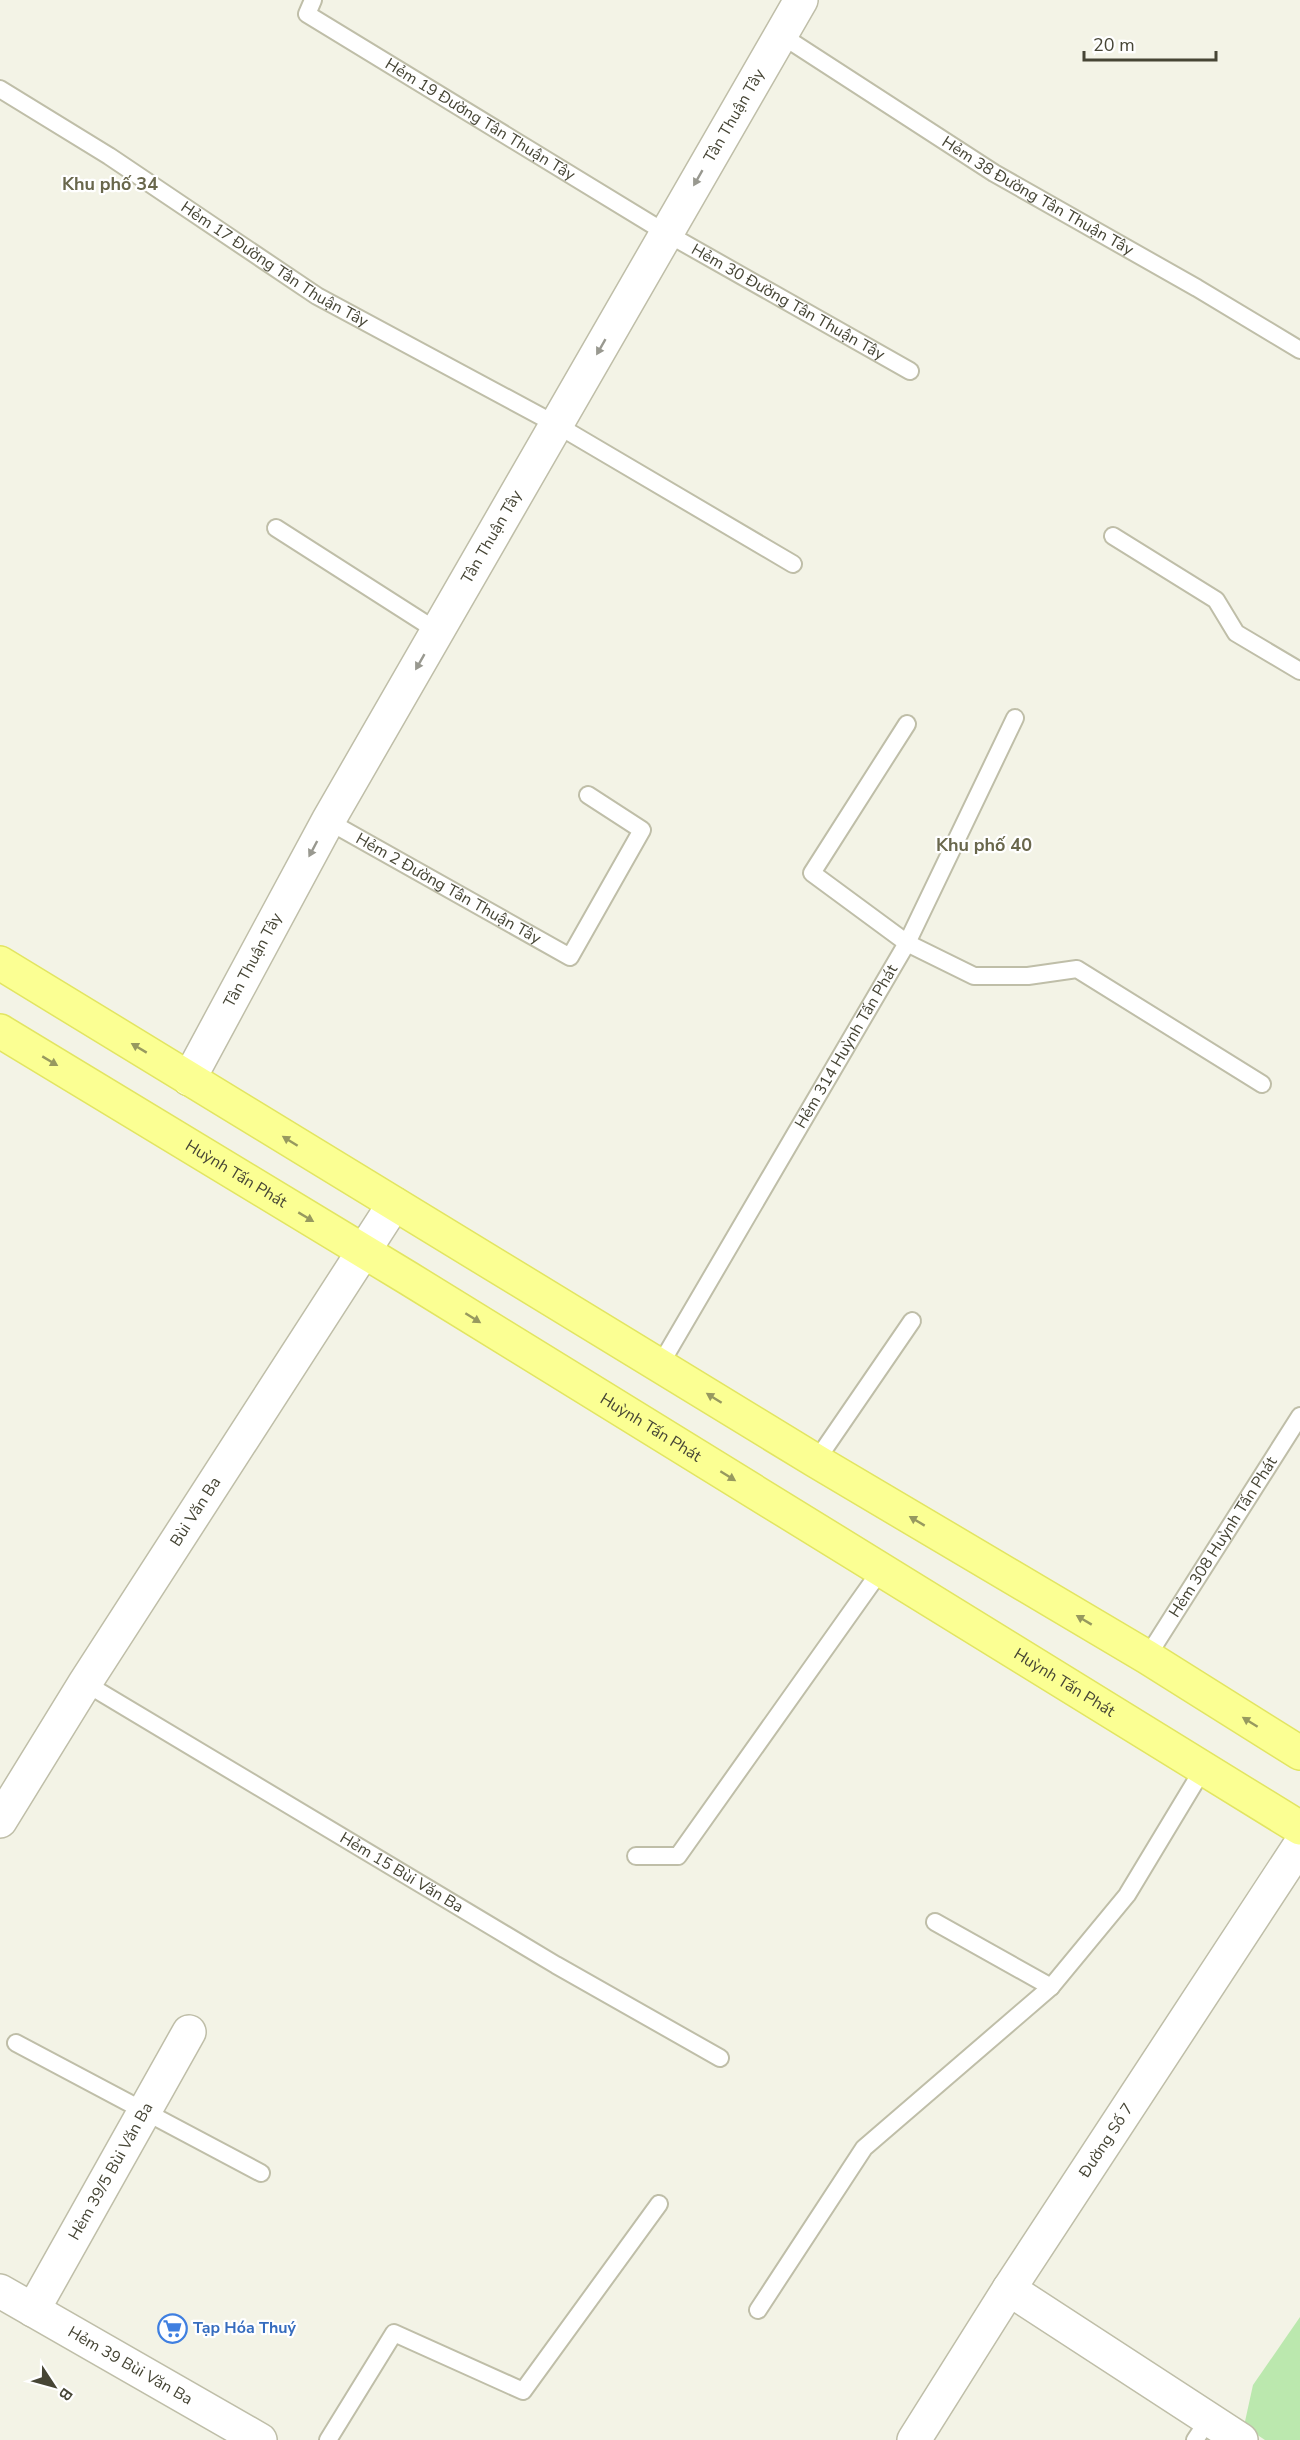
<svg xmlns="http://www.w3.org/2000/svg" width="1300" height="2440" viewBox="0 0 1300 2440" font-family="'Nunito Sans',sans-serif">
<rect width="100%" height="100%" fill="#f3f3e6"/>
<path fill="#bbe8ae" d="M 1300,2317 L 1300,2440 L 1265,2440 L 1244,2426 L 1253,2385 Z"/>
<g fill="none" stroke-linecap="round" stroke-linejoin="round">
<defs>
<g id="lane">
<path id="s1" d="M 313,0 L 307,14 L 666,233 L 910,371"/>
<path id="s2" d="M 781,35 L 994,173 L 1197,288 L 1300,350"/>
<path id="s3" d="M 0,89 L 109,156 L 317,296 L 557,425 L 793,564"/>
<path d="M 276,528 L 437,631"/>
<path d="M 1113,536 L 1216,600 L 1236,633 L 1300,671"/>
<path d="M 907,724 L 812,873 L 907,943 L 974,976 L 1028,976 L 1077,969 L 1262,1084"/>
<path id="s4" d="M 328,821 L 570,957 L 642,830 L 588,795"/>
<path id="s5" d="M 660,1365 L 907,943 L 1015,718"/>
<path d="M 816,1461 L 912,1321"/>
<path id="s6" d="M 1147,1657 L 1300,1416"/>
<path id="s7" d="M 85,1683 L 556,1965 L 720,2058"/>
<path d="M 636,1856 L 678,1856 L 881,1570"/>
<path d="M 935,1922 L 1051,1987"/>
<path d="M 16,2043 L 261,2173"/>
<path d="M 758,2310 L 864,2148 L 1051,1987 L 1127,1895 L 1203,1769"/>
<path d="M 328,2440 L 394,2333 L 523,2391 L 659,2204"/>
<path d="M 1195,2440 L 1209,2419"/>
</g>
<g id="street">
<path id="s8" d="M 189,1079 L 328,821 L 801,0"/>
<path id="s9" d="M 0,1821 L 85,1683 L 394,1204"/>
<path d="M 1009,2289 L 1241,2440"/>
<path id="s10" d="M 0,2291 L 260,2440"/>
<path id="s11" d="M 33,2310 L 189,2032"/>
<path id="s12" d="M 914,2440 L 1009,2289 L 1300,1845"/>
</g>
<g id="primary">
<path d="M 0,963 L 816,1461 L 1147,1657 L 1300,1753"/>
<path id="s13" d="M 0,1031 L 408,1278 L 1300,1828"/>
</g>
</defs>
<use href="#lane" stroke="#bfbea8" stroke-width="20"/>
<use href="#street" stroke="#bfbea8" stroke-width="36"/>
<use href="#primary" stroke="#e2e562" stroke-width="36"/>
<use href="#lane" stroke="#fff" stroke-width="16"/>
<use href="#street" stroke="#fff" stroke-width="33"/>
<use href="#primary" stroke="#fbff93" stroke-width="33"/>
</g>
<defs><path id="oneway-solid" d="M-6-.8H1V-3.2L6.5 0L1 3.2V.8H-6Z" transform="scale(1.5)"/></defs>
<g fill="#999990">
<use href="#oneway-solid" transform="translate(698 178) rotate(120)"/>
<use href="#oneway-solid" transform="translate(601 347) rotate(120)"/>
<use href="#oneway-solid" transform="translate(420 662) rotate(120)"/>
<use href="#oneway-solid" transform="translate(313 849) rotate(118)"/>
</g>
<g fill="#97995f">
<use href="#oneway-solid" transform="translate(139 1048) rotate(-149)"/>
<use href="#oneway-solid" transform="translate(50 1061) rotate(31)"/>
<use href="#oneway-solid" transform="translate(290 1141) rotate(-148)"/>
<use href="#oneway-solid" transform="translate(306 1217) rotate(31)"/>
<use href="#oneway-solid" transform="translate(473 1318) rotate(32)"/>
<use href="#oneway-solid" transform="translate(714 1398) rotate(-148)"/>
<use href="#oneway-solid" transform="translate(728 1476) rotate(32)"/>
<use href="#oneway-solid" transform="translate(917 1521) rotate(-149)"/>
<use href="#oneway-solid" transform="translate(1084 1620) rotate(-149)"/>
<use href="#oneway-solid" transform="translate(1250 1722) rotate(-148)"/>
</g>
<defs>
<symbol id="supermarket-ring" viewBox="-11 -11 22 22"><circle r="9.5" fill="#fff" stroke="#3f7fe0" stroke-width="1.5"/><path d="M-6-5.5h2.5l.6 2H6L4.5 2H-2.5L-4.4-4H-6ZM-1.5 3.2a1.3 1.3 0 1 0 .1 0ZM3 3.2a1.3 1.3 0 1 0 .1 0Z" fill="#3f7fe0"/></symbol>
</defs>
<g fill-rule="evenodd">
<use href="#supermarket-ring" x="156" y="2312" width="33" height="33"/>
</g>
<g text-anchor="middle" dominant-baseline="central" stroke-width="4.5" stroke-linejoin="round" paint-order="stroke">
<g font-size="16" fill="#464535" stroke="#fff">
<text stroke="none"><textPath href="#s8" startOffset="1107">Tân Thuận Tây</textPath></text>
<text stroke="none"><textPath href="#s1" startOffset="218">Hẻm 19 Đường Tân Thuận Tây</textPath></text>
<text stroke="none"><textPath href="#s2" startOffset="303">Hẻm 38 Đường Tân Thuận Tây</textPath></text>
<text stroke="none"><textPath href="#s3" startOffset="326">Hẻm 17 Đường Tân Thuận Tây</textPath></text>
<text stroke="none"><textPath href="#s1" startOffset="576">Hẻm 30 Đường Tân Thuận Tây</textPath></text>
<text stroke="none"><textPath href="#s8" startOffset="621">Tân Thuận Tây</textPath></text>
<text stroke="none"><textPath href="#s4" startOffset="138">Hẻm 2 Đường Tân Thuận Tây</textPath></text>
<text stroke="none"><textPath href="#s8" startOffset="135">Tân Thuận Tây</textPath></text>
<text stroke="none"><textPath href="#s5" startOffset="369">Hẻm 314 Huỳnh Tấn Phát</textPath></text>
<text stroke="none"><textPath href="#s13" startOffset="276">Huỳnh Tấn Phát</textPath></text>
<text stroke="none"><textPath href="#s13" startOffset="762">Huỳnh Tấn Phát</textPath></text>
<text stroke="none"><textPath href="#s9" startOffset="366">Bùi Văn Ba</textPath></text>
<text stroke="none"><textPath href="#s6" startOffset="142">Hẻm 308 Huỳnh Tấn Phát</textPath></text>
<text stroke="none"><textPath href="#s13" startOffset="1248">Huỳnh Tấn Phát</textPath></text>
<text stroke="none"><textPath href="#s7" startOffset="369">Hẻm 15 Bùi Văn Ba</textPath></text>
<text stroke="none"><textPath href="#s12" startOffset="356">Đường Số 7</textPath></text>
<text stroke="none"><textPath href="#s11" startOffset="159">Hẻm 39/5 Bùi Văn Ba</textPath></text>
<text stroke="none"><textPath href="#s10" startOffset="150">Hẻm 39 Bùi Văn Ba</textPath></text>
</g>
<g font-size="16" font-weight="bold" fill="#366cbe" stroke="#fff" text-anchor="start">
<text x="193" y="2328">Tạp Hóa Thuý</text>
</g>
<g font-size="18" font-weight="bold" fill="#69674c" stroke="#fff">
<text x="110" y="184">Khu phố 34</text>
<text x="984" y="845">Khu phố 40</text>
</g>
</g>
<g transform="translate(54 2386) rotate(126)" stroke="#ffffff" stroke-width="4.5" paint-order="stroke">
<path d="M0-4.5L10 22L0 15L-10 22Z" fill="#464535"/>
<text y="-9" font-size="16" font-weight="bold" text-anchor="middle" fill="#464535">B</text>
</g>
<path d="M1084 51v9h132v-9" fill="none" stroke="#464535" stroke-width="3"/>
<text x="1093" y="51" font-size="18" fill="#464535" stroke="#ffffff" stroke-width="4.5" paint-order="stroke">20 m</text>
</svg>
